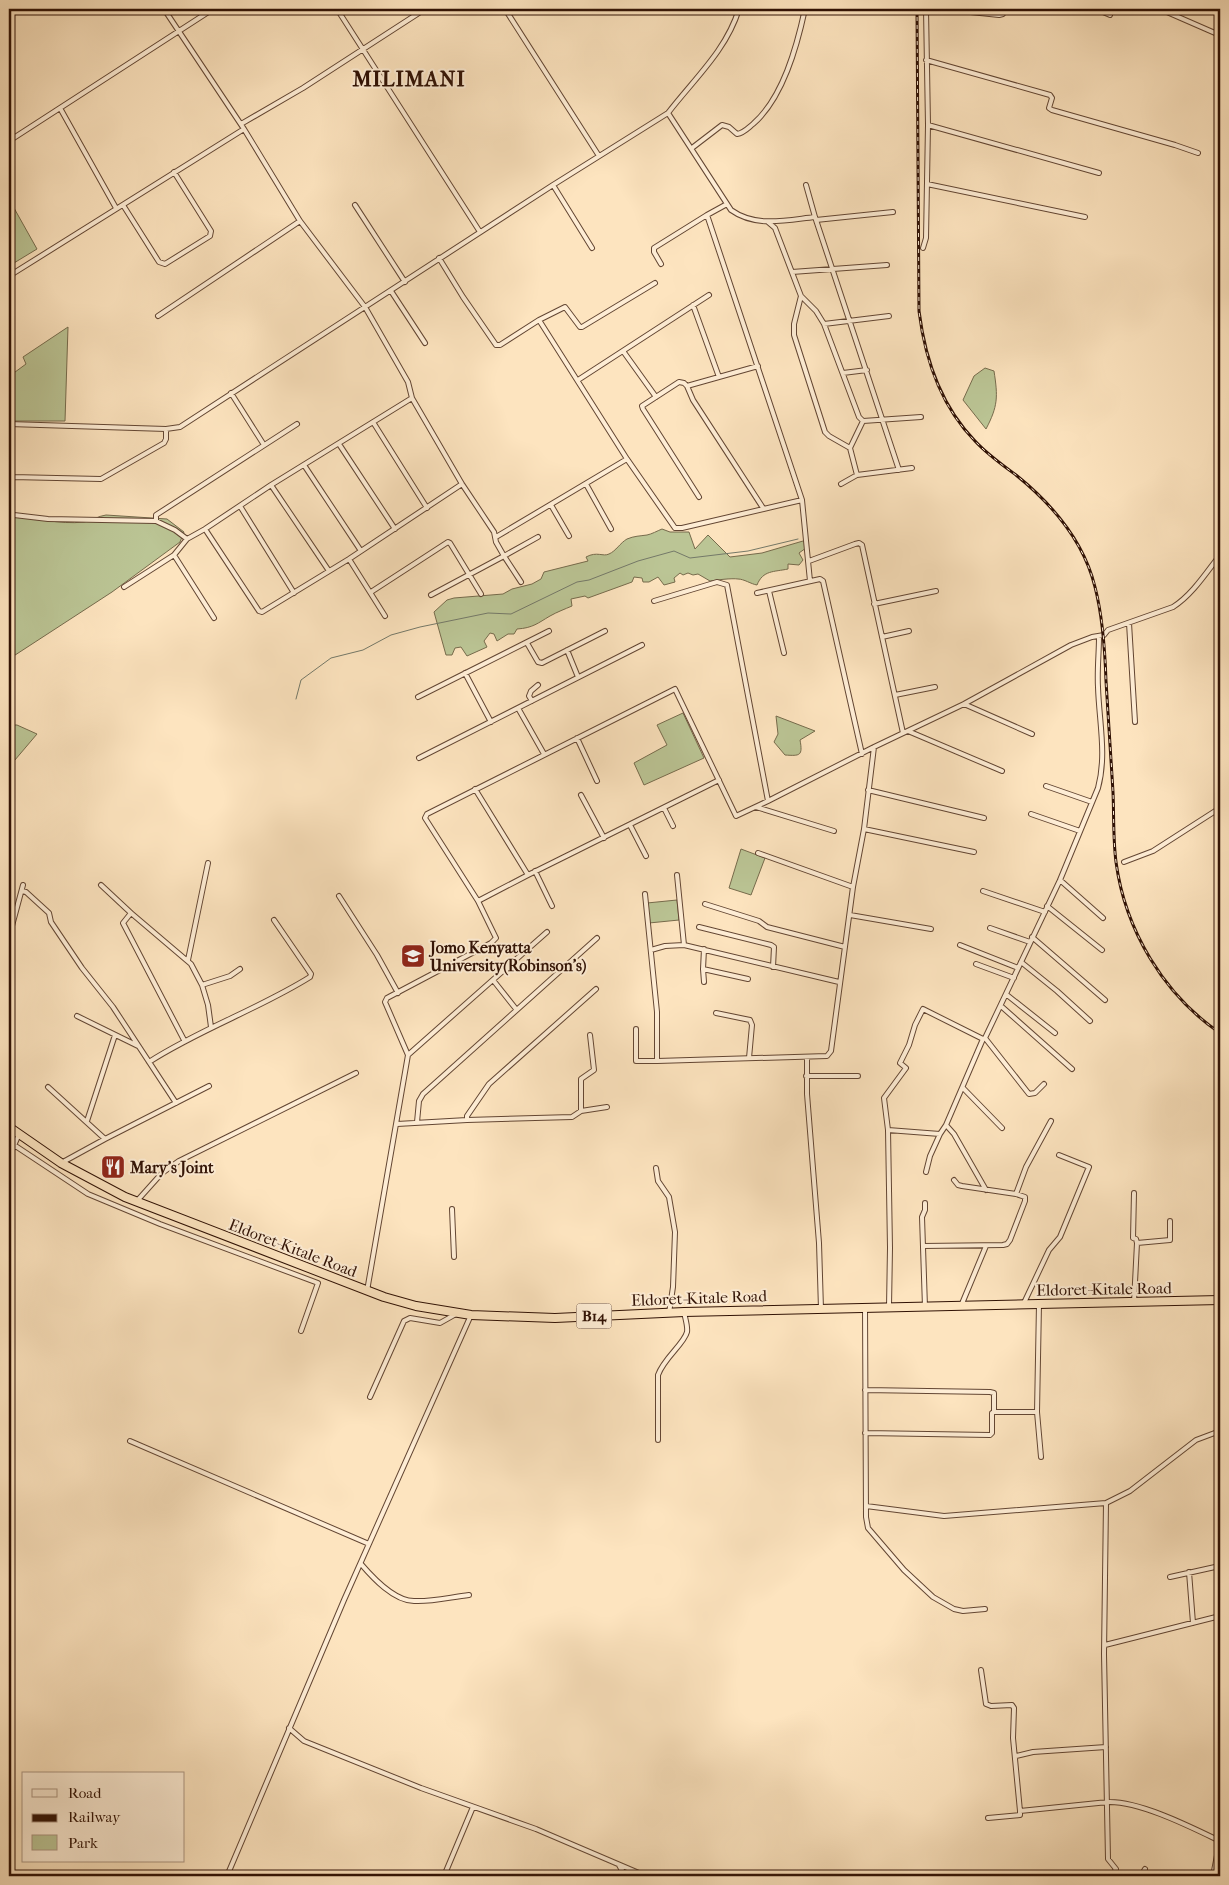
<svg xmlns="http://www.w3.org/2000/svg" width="1229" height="1885" viewBox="0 0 1229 1885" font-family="'IM FELL French Canon',serif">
<rect width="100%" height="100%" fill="#fde4bf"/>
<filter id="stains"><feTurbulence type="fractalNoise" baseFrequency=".004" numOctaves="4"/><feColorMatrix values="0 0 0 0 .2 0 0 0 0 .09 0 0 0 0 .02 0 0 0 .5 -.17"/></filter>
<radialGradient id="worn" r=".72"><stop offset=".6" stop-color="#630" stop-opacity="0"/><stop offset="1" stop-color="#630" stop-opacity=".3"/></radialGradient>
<path fill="#bbc595" stroke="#766b4c" d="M 14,208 L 37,249 L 9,266 L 9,211 Z
M 68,327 L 65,421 L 10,421 L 11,375 L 26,364 L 23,357 Z
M 985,368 L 994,371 C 998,397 998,406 986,429 L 963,400 L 974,376 Z
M 106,515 L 167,519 L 184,532 L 180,542 L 112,592 L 9,659 L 9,516 C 34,517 59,525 84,522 C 91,521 98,516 106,515 Z
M 662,529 L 670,532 L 689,532 L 695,549 L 708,535 L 730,557 L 762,553 L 803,541 L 805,542 L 806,548 L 799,553 L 803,560 L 799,565 L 788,564 L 788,569 C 774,572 763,570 757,585 C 751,584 744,579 738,579 C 732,578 716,580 710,581 L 698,574 L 693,575 L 688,573 L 683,575 L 680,573 L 674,578 L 675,582 L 664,585 L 658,577 L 649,582 L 643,582 L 642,578 L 634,577 L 632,582 L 588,598 L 585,596 L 571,599 L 572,606 C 565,609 557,612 550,616 C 538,623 533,628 517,629 L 514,634 L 508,634 L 497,641 L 494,634 L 490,633 L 484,641 L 487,647 L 467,656 L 461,647 L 455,648 L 452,655 L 446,655 L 434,612 L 447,600 L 454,598 L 503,594 L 512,589 L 532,584 L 541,579 L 544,572 L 588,561 L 586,557 C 597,551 603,557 609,554 C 616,551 620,543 627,539 C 634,536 640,536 647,535 C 652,534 657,531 662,529 Z
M 683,713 L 704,758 L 644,785 L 634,763 L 667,745 L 657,725 Z
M 776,716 L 815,731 L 800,740 C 803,756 800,756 785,755 L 774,742 L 778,734 Z
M 9,725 L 17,725 L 37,734 L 9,767 Z
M 741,849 L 765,858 L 751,895 L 729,888 Z
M 677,900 L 679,920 L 649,923 L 647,903 Z"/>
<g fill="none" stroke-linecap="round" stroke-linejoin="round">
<path stroke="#747969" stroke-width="1" d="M 296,699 L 301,680 L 331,658 L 363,650 L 391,635 L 420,627 L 488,613 L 511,614 L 577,582 L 589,580 L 638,561 L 674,551 L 690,558 L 748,551 L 798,539"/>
<defs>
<path id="street" d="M 164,9 L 244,129 L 300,221 L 365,307 L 408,382 L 412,398 L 462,484 L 494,532 L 496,542 L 504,556 L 431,595
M 337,9 L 480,232
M 505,9 L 599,156
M 942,9 L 999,15 L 1003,14 L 1005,9
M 1096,9 L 1110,15
M 1160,9 L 1215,33 L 1220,31
M 926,60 L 1050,95 L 1052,98 L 1049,108 L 1052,110 L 1175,145 L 1198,153
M 60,108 L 116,208
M 668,113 C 694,79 726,51 739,9
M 241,124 L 303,88 L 425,9
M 928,125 L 1099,173
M 9,141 L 213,9
M 692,148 L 722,125 L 729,127 L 737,134 C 744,133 748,128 753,124 C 783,98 797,46 805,9
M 927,184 L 1085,217
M 806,185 L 815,217 L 899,470
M 727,204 L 707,215 L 802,500 L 810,581
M 123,205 L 159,262 L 165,264 L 210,236 L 211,231 L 174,172
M 355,205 L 405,282
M 816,220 L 893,212
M 768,222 L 775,228 L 801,296 L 816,311 L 824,324 L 859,417 L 863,421 L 921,417
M 592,248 L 553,185 L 668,113 L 731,210 C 756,228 787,220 815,217
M 923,248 L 926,238 L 928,125 L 926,9
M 439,258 L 463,297 L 496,345 L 500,345 L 539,320 L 627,459 L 675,528 L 682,528 L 802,500
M 661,264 L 654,252 L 654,248 L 707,215
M 792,272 L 887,265
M 9,276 L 244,129
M 391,291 L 425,343
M 801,296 L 794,324 L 794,335 L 825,432 L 829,436 L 850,448 L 857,475
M 693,305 L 719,377
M 158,316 L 300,221
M 539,320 L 565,307 L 580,327 L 582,327 L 655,283
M 824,324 L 889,316
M 623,351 L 656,397
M 843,373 L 867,370
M 578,380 L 709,295
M 687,386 L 693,400 L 763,508
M 231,393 L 264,445
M 373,422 L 427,508
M 9,424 L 166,429 L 180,427 L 553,185
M 12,424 L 12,513 L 14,515 L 48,519 L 156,521 L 175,530 L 187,539
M 339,444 L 395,529
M 850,448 L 863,421
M 304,465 L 361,551
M 12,477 L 101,479 L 164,443 L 166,439 L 166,429
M 586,484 L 611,529
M 841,484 L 857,475 L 912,468
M 271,485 L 329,571
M 699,497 L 643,409 L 642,406 L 679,382 L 684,383 L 687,386 L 758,366
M 551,505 L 569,536
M 240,506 L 294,593
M 156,521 L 156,515 L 297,424
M 205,529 L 259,611 L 262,612 L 349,559 L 462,484
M 496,537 L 627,459
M 174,555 L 214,618
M 349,559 L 385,616
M 809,561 L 855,544 L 859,543 L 862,545 L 903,733
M 521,582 L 504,556 L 538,537
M 124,587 L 174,555 L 187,539 L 205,529 L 271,485 L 412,398
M 769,591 L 784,653
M 371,592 L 448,542 L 450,543 L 481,594
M 757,593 L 820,579 L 823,581 L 862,754
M 654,601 L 717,582 L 727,585 L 768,801
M 874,604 L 936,591
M 1129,623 L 1135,722
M 882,637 L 909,631
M 527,643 L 538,662 L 542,663 L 605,631
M 567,650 L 578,677
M 465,673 L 491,722
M 895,695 L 935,687
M 418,697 L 549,631
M 532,701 L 529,696 L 531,691 L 538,685
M 964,704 L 1032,734
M 518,708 L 544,754
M 908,731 L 1002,771
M 577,738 L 597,781
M 419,758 L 642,645
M 1046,786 L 1092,802
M 475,789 L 528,875
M 868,790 L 984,818
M 581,795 L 604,838
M 756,807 L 834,831
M 664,808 L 673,826
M 1031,814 L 1080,831
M 630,825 L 646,856
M 864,829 L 974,852
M 758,853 L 853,887
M 1124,862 L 1153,851 L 1220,808
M 535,871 L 552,906
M 677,875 L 684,945
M 1060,880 L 1103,918
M 101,885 L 131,913 L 123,923 L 184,1040
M 22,891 L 26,892 L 49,913 L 51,922 L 82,968 L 113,1007 L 176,1103
M 983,891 L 1045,912
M 645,894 L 657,1012 L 657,1061 L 827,1056 L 831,1051 L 853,887 L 864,829 L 874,747
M 339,896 L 377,955 L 398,993
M 478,901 L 528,875 L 719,780
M 705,904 L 759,921 L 767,927 L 845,947
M 1047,906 L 1102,950
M 131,913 L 191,964 L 202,985 L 208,1005 L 211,1027
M 850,915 L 931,929
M 699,927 L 771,945 L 774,947 L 773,967
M 990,928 L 1030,942
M 9,937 L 23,885
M 1032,937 L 1105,1000
M 960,945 L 1018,968
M 704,949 L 703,969 L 748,979
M 651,950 L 665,946 L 684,945 L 839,982
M 188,960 L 208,863
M 1021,962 L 1057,991 L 1090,1021
M 976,964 L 1014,978
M 703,969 L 704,982
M 493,980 L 516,1009
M 202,985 L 230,976 L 240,969
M 1007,995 L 1055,1033
M 1001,1006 L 1072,1069
M 716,1013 L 750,1020 L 752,1025 L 749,1058
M 77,1016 L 138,1046
M 636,1029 L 636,1061 L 657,1061
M 985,1038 L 1029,1094 L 1035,1093 L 1044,1084
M 408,1055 L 547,932
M 807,1058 L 807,1094 L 819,1243 L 821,1309
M 149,1062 C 200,1029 259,1009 310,977 L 311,974 L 274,920
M 806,1076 L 858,1076
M 48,1087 L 105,1139
M 963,1088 L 1002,1128
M 581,1111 L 581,1079 L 594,1070 L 590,1035
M 467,1120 L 572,1117 L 581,1111 L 607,1107
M 87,1121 L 115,1035
M 417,1122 L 419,1101 L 423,1094 L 597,938
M 397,1124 L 467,1120 L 467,1116 L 489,1084 L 596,989
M 888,1130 L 940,1134 L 946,1125
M 14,1145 L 88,1194 L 160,1224 L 318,1283 L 301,1331
M 9,1157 L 19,1134
M 63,1162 L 105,1139 L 209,1086
M 656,1168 L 658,1181 L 669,1197 L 675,1232 L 673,1287 L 669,1313
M 926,1172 L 930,1156 L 940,1134
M 986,1190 L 954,1134 L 946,1125 L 983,1039 L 985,1038 L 1060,880 L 1098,788 C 1107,755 1099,721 1098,687 C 1097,670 1099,653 1099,637
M 1016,1194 L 1026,1167 L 1051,1121
M 136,1202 L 162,1173 L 179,1161 L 356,1073
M 452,1209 L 454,1257
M 1137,1243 L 1170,1240 L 1170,1221
M 923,1246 L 1003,1245 L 1007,1244 L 1010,1240 L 1025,1201 L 1025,1197 L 1016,1194 L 962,1186 L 958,1185 L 954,1180
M 367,1291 L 408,1055 L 385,1002 L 387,998 L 491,943 L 496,938 L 478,901 L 425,818 L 427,814 L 675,689 L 736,816 L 768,801 L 874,747 L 964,704 L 1071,645 L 1092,637 L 1104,635 L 1108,630 L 1173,607 C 1192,595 1206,573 1220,555
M 1134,1302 L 1137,1243 L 1136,1239 L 1133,1238 L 1134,1193
M 1039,1304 L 1037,1412 L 1041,1457
M 1023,1305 L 1049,1250 L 1060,1237 L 1089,1167 L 1059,1155
M 961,1306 L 986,1246
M 865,1307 L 866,1517 L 868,1528 L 904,1570 L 933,1597 L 954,1609 L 963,1611 L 985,1609
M 889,1307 L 890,1248 L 888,1130 L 884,1098 L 906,1068 L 900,1063 L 909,1045 L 915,1025 L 923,1009 L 983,1039
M 925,1307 L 922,1217 L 925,1210 L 925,1203
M 865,1390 L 990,1392 L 994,1393 L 994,1412
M 370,1397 L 404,1321 L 410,1318 L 440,1323 L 456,1314
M 865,1433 L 990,1435 L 992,1433 L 992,1413 L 994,1412 L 1037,1412
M 658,1440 L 658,1375 C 664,1358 684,1344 687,1332 C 688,1326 685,1318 684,1312
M 130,1441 L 369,1544
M 1106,1503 L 1104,1654 L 1108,1859 L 1116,1869 L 1112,1876
M 866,1506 L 944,1516 L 1106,1503 L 1130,1491 L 1196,1440 L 1220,1431
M 361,1564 C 373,1578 394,1601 414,1601 C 432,1602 451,1597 469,1595
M 1189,1572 L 1193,1623
M 1170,1577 L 1215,1567
M 1105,1645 L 1220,1616
M 981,1670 L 986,1704 L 991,1706 L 1012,1705 L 1014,1708 L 1013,1738 L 1020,1811
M 289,1728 L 304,1741 L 421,1788 L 536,1829 L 646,1876
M 1016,1756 L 1033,1752 L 1106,1747
M 988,1818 L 1020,1815 L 1020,1811 L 1108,1802 C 1139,1801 1189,1826 1218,1840 L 1219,1845 L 1213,1876
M 619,1865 L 625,1876
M 227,1876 L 344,1600 L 471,1315
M 444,1876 L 473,1807
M 1141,1876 L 1145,1869"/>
<path id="highway" d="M 9,1127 L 61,1163 L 125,1197 L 384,1297 L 416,1306 L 471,1315 L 555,1318 L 684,1312 L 1220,1300"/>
</defs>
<use href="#street" stroke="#634633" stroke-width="6"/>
<use href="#highway" stroke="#301104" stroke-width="10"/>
<use href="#street" stroke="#feedd5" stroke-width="4"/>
<use href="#highway" stroke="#fde4bf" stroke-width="8"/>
<defs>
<path id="rail" d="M 917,9 L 919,311 C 925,359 940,405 975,441 C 987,454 1001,464 1016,475 C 1052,504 1084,542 1095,587 C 1103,618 1105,650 1106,681 C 1108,718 1111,755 1113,792 C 1114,815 1113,839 1116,862 C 1125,930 1164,995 1220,1033"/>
</defs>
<use href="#rail" stroke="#301104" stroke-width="3"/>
<use href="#rail" stroke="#feedd5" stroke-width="1" stroke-dasharray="4" stroke-linecap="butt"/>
</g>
<defs>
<symbol id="university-square" viewBox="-11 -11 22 22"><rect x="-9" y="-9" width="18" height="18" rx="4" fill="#8f2418" stroke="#feedd5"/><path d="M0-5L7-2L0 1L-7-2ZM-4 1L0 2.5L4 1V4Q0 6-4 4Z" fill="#fff"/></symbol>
<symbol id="restaurant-square" viewBox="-11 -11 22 22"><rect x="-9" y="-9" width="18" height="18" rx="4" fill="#8f2418" stroke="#feedd5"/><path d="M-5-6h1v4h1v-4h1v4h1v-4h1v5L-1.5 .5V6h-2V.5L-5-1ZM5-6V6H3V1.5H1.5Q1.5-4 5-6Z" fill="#fff"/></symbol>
</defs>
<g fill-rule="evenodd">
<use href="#university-square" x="399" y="942" width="28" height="28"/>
<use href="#restaurant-square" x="99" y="1153" width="28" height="28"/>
</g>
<g text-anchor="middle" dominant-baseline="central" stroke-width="4" stroke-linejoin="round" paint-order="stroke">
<rect fill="#feedd5" stroke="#6e5343" stroke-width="1" x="576.5" y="1303.5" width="35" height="25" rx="4"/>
<g font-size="15" font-weight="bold" fill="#301104">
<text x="594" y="1316">B14</text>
</g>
<g font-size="16" font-weight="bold" fill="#301104" stroke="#feedd5" text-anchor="start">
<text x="430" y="947">Jomo Kenyatta<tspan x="430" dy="18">University(Robinson's)</tspan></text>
<text x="130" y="1167">Mary's Joint</text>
</g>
<g font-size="16" fill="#301104" stroke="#feedd5">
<text transform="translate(293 1248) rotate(21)">Eldoret-Kitale Road</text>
<text transform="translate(1104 1289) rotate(-1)">Eldoret-Kitale Road</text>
<text transform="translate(699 1298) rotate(-2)">Eldoret-Kitale Road</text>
</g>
<g font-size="21" font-weight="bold" letter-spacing="1" fill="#301104" stroke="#feedd5">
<text x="409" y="79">MILIMANI</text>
</g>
</g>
<rect width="1229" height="1885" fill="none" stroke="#fde4bf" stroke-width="30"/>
<rect x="10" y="10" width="1209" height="1865" fill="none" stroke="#301104" stroke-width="2.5"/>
<rect x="15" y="15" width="1199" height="1855" fill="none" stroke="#301104"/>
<rect x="22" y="1772" width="162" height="90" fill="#feedd5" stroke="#ac9581"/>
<rect x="32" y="1789" width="25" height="8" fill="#feedd5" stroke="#ac9581"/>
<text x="68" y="1798" font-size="15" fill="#301104">Road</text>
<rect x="32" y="1814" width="25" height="8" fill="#301104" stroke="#ac9581"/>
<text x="68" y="1822" font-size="15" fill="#301104">Railway</text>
<rect x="32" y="1835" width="25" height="15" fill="#bbc595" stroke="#ac9581"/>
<text x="68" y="1848" font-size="15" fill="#301104">Park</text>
<rect width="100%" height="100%" filter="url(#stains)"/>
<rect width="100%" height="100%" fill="url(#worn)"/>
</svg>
